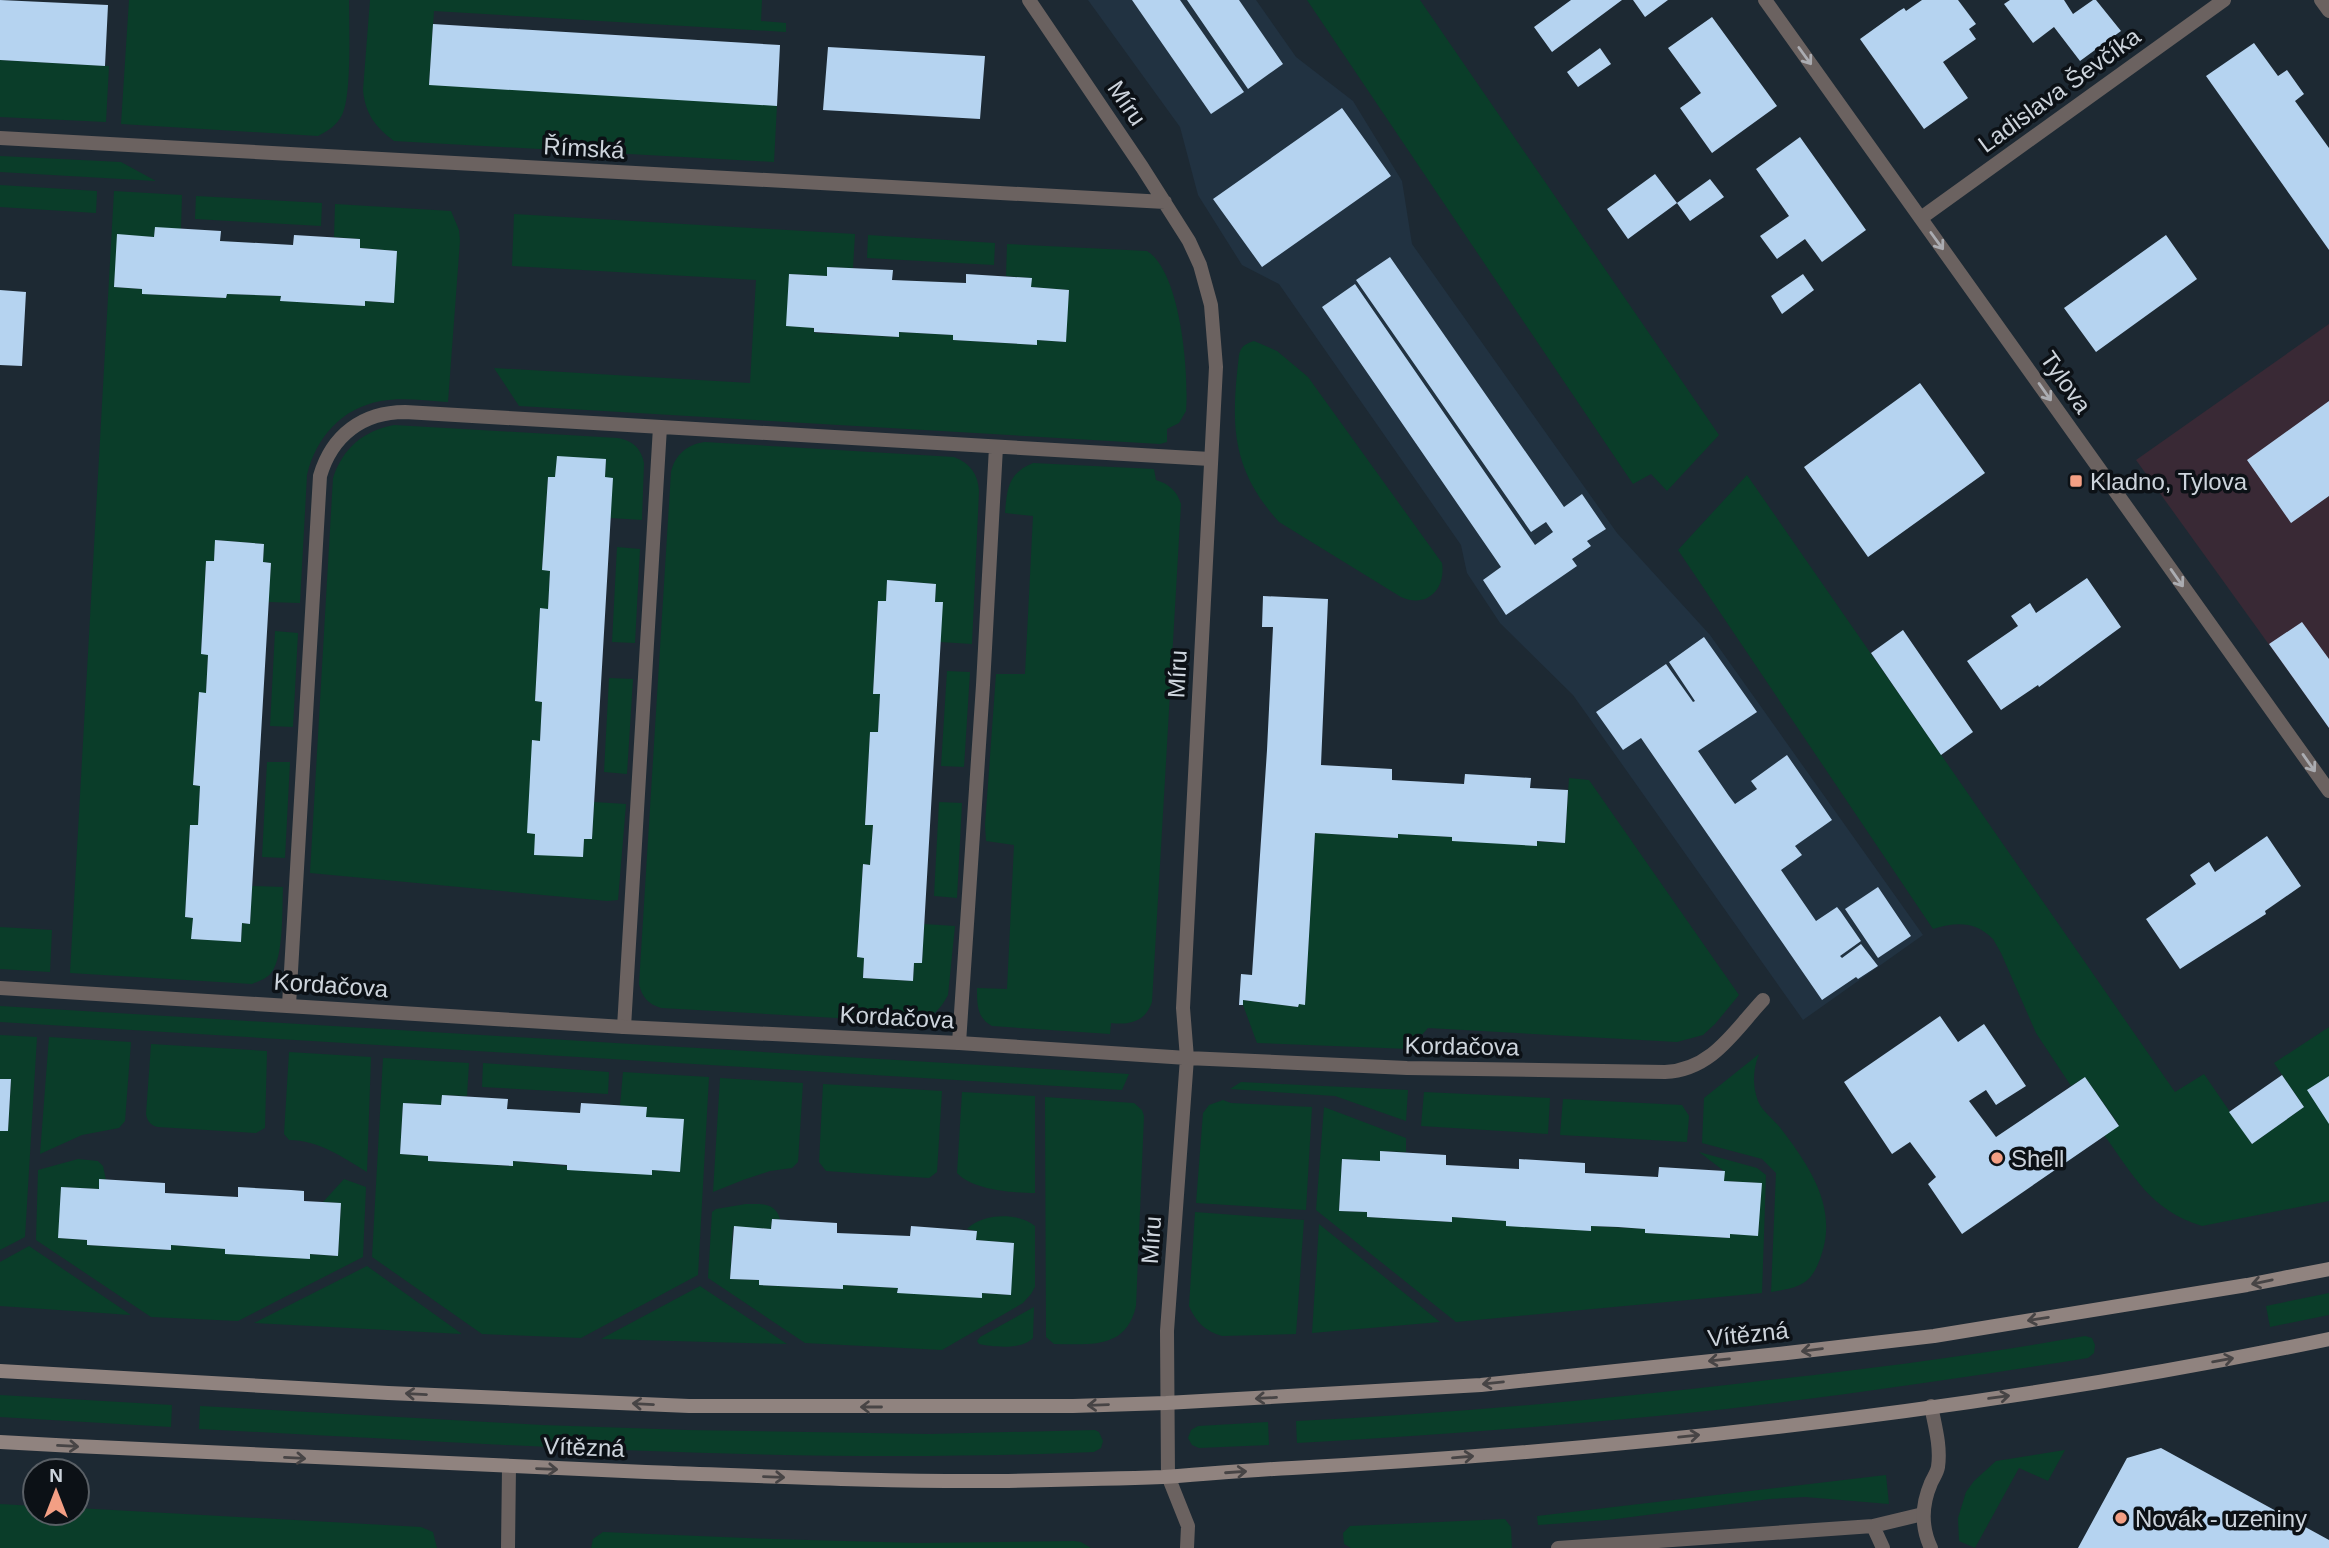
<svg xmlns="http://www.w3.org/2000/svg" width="2329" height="1548" viewBox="0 0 2329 1548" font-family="Arial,sans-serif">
<rect width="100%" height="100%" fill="#1d2933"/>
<path fill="#392935" d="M 2329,324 L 2329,728 L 2136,460 Z"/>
<path fill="#213241" d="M 1088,0 L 1256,0 L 1296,57 L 1353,101 L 1402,181 L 1412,244 L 1617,533 L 1710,635 L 1923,935 L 1803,1020 L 1573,695 L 1500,623 L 1467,573 L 1461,545 L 1279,284 L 1242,265 L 1198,195 L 1180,127 Z"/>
<path fill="#0a3d29" d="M 129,0 L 349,0 C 349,25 352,96 342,115 C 337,125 328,131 318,136 L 121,124 Z
M 370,0 L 762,0 L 761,21 L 786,23 L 786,32 L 434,11 L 429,84 L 777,105 L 774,162 L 394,141 C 375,127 365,113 363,90 Z
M 1307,0 L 1420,0 L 1719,435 L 1667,491 L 1651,474 L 1633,484 Z
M 0,60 L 109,66 L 106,122 L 0,117 Z
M 0,156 L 121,162 L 156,181 L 0,172 Z
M 0,185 L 97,191 L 96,213 L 0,207 Z
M 114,191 L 182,195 L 181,229 L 155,228 L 154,237 L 118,235 L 114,287 L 142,289 L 142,294 L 226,298 L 227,294 L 281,296 L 280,300 L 365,306 L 365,301 L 393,303 L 397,251 L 360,248 L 360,239 L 334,237 L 335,204 L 451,211 L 459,230 L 460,241 L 448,402 C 426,401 403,397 381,401 C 342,408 316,437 307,475 L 300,603 L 268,602 L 271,563 L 263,562 L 264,544 L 216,540 L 214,561 L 206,562 L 201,653 L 208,655 L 206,693 L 199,693 L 193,785 L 200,786 L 198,825 L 190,825 L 185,917 L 193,918 L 192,939 L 241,941 L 242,923 L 250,924 L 252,886 L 283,887 C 282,908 284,958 271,973 C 266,979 259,981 252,984 L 70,973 Z
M 196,196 L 322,203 L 321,226 L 195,219 Z
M 514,214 L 855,234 L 853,268 L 827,267 L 827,276 L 789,274 L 815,333 L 898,337 L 899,332 L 953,335 L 953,340 L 1037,345 L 1037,340 L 1065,342 L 1069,290 L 1031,287 L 1031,278 L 1006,276 L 1007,244 L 1147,251 C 1181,272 1189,373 1186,411 L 1179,423 L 1167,429 L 1167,442 L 1160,444 L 519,406 L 494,368 L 750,383 L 756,280 L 512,266 Z
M 868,235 L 995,243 L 994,265 L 867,258 Z
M 1254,341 L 1277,351 L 1308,377 L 1442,563 C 1446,589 1427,609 1401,597 L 1279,522 C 1230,468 1231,423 1239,355 C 1241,346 1245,344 1254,341 Z
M 394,425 L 618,438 C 633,441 641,448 644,463 L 642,520 L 610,518 L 605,477 L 606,459 L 555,477 L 548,477 L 542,569 L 550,571 L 548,609 L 540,609 L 535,701 L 542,702 L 540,741 L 532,740 L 535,834 L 582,857 L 584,839 L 592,839 L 594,802 L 626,804 L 618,900 L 607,901 L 310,873 L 333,478 C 343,448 363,431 394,425 Z
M 705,442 L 954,457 C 970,463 978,474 979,491 L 972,644 L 940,642 L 935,602 L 936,584 L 887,580 L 886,601 L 878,601 L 873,693 L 880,694 L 878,732 L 870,733 L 865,824 L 873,825 L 870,865 L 863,864 L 857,956 L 864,958 L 863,978 L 913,981 L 914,963 L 922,963 L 924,924 L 955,926 L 948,995 C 939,1013 927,1021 907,1022 L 661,1008 C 648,1004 642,997 639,984 L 671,472 C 675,455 687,444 705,442 Z
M 1033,463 L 1154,469 L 1156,480 C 1169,484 1177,491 1181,504 L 1152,1002 C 1145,1022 1130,1025 1111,1023 L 1110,1034 L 992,1026 C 977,1018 977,1005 977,988 L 1007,989 L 1014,845 L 986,841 L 985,825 L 996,674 L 1025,674 L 1033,516 L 1005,513 C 1007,489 1008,473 1033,463 Z
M 1747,475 L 2175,1092 L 2204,1074 L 2252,1144 L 2304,1107 L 2274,1063 L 2329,1027 L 2329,1201 L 2202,1226 C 2150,1210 2134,1176 2104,1135 L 2119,1125 L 2085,1077 L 2071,1086 L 2036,1033 L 2001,953 L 1993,939 C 1975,921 1956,922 1933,929 L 1678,550 Z
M 617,547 L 640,549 L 635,643 L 612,642 Z
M 275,631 L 298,633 L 293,727 L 270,726 Z
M 947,671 L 970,672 L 964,767 L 941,766 Z
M 609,678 L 633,679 L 627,774 L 604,772 Z
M 267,762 L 290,762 L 285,858 L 262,857 Z
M 1569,778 L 1589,780 L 1739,995 L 1715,1024 L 1703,1035 L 1677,1042 L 1428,1028 L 1409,1049 L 1257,1043 L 1243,1005 L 1243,1000 L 1298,1007 L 1299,1004 L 1305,1004 L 1315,833 L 1397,838 L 1398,834 L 1565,843 Z
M 939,802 L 962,803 L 957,898 L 934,896 Z
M 0,927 L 52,930 L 50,972 L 0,969 Z
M 0,1006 L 1129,1074 L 1122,1090 L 0,1022 Z
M 0,1035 L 37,1037 L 25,1237 L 0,1250 L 0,1131 L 8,1131 L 11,1080 L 0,1079 Z
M 49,1037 L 131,1042 L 125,1121 L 119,1128 L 82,1135 L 40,1154 Z
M 151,1044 L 267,1051 L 265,1128 L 256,1133 L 158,1127 C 151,1126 147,1121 146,1114 Z
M 289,1052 L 371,1057 L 367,1172 C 342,1157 319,1140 289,1140 L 284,1134 Z
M 1759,1054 C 1753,1069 1752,1085 1758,1101 C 1763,1113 1775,1120 1782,1130 C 1809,1166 1837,1206 1822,1253 C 1812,1285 1801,1287 1771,1292 L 1776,1173 L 1762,1159 L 1702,1143 L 1704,1098 Z
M 383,1058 L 469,1063 L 467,1096 L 442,1095 L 441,1105 L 403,1103 L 400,1154 L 428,1156 L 429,1161 L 512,1166 L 513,1161 L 652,1174 L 652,1170 L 680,1172 L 646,1117 L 646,1107 L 620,1106 L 623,1072 L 709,1077 L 698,1275 L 581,1338 L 482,1334 L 372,1257 Z
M 483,1063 L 609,1072 L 608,1094 L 482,1087 Z
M 720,1078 L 803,1083 L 798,1162 L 792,1168 L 770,1171 L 743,1180 L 713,1192 Z
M 1241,1082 L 1408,1090 L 1406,1121 L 1335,1096 L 1230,1089 Z
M 823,1084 L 942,1091 L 937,1172 L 929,1178 L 826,1171 L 819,1162 Z
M 962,1092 L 1035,1096 L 1035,1193 C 1014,1193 972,1190 957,1173 Z
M 1424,1092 L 1550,1098 L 1548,1134 L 1421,1126 Z
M 1045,1097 L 1134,1103 L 1142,1110 L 1144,1116 L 1136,1306 C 1126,1350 1090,1344 1054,1344 L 1046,1337 Z
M 1563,1099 L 1682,1105 L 1689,1116 L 1687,1142 L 1560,1135 Z
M 1223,1100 L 1231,1103 L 1312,1107 L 1306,1210 L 1196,1203 L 1203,1113 L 1209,1105 Z
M 1324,1107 L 1406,1138 L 1406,1152 L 1380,1151 L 1380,1161 L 1342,1159 L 1339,1211 L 1367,1212 L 1368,1217 L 1451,1222 L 1452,1217 L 1506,1221 L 1590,1231 L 1591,1226 L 1645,1229 L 1646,1233 L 1729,1238 L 1730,1234 L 1758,1235 L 1761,1183 L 1724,1181 L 1724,1171 L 1699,1152 L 1757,1168 L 1766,1175 L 1762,1293 L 1456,1322 L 1316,1210 Z
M 78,1159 L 98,1161 L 103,1166 L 106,1180 L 99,1179 L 99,1189 L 61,1187 L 59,1238 L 87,1240 L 87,1245 L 171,1250 L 171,1245 L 338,1256 L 341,1203 L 323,1202 L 344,1179 L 366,1187 L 363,1257 L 238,1321 L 151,1317 L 36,1240 L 38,1170 Z
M 746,1204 C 761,1204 775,1202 780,1219 L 772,1219 L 771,1229 L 733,1227 L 730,1279 L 759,1280 L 759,1285 L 842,1289 L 843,1285 L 898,1288 L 897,1292 L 982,1297 L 982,1293 L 1010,1295 L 1014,1243 L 976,1240 L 977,1231 L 967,1229 C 982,1213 1019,1212 1035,1226 L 1035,1287 L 1031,1294 L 1023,1303 L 942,1350 L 805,1343 L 708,1278 L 712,1212 L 716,1209 Z
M 1195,1212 L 1304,1220 L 1296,1334 L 1222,1336 C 1205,1331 1196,1322 1189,1306 Z
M 1319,1224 L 1440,1322 L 1312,1333 Z
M 29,1246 L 131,1315 L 0,1306 L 0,1262 Z
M 367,1266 L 462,1334 L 254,1323 Z
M 700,1286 L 787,1344 L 601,1339 Z
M 2329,1293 L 2329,1315 L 2270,1327 L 2266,1306 Z
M 1034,1307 L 1033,1338 C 1022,1350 993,1347 979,1344 L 977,1341 L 980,1337 Z
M 2085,1336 L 2092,1338 L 2095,1345 L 2094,1353 L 2088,1358 C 1968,1377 1847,1395 1726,1409 C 1583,1424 1440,1435 1297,1443 L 1296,1421 C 1446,1414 1595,1400 1744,1383 C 1858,1370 1972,1356 2085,1336 Z
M 0,1395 L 172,1405 L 171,1427 L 0,1417 Z
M 200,1406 L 542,1425 L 687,1430 L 930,1434 L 1095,1430 L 1099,1432 L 1103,1441 L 1101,1448 L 1094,1452 C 796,1465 497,1444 199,1429 Z
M 1268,1422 L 1269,1445 L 1199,1448 L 1192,1445 L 1188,1438 L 1191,1430 L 1198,1426 Z
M 2065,1450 L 2048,1481 L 2019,1468 L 1975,1548 L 1959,1541 L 1958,1518 L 1966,1492 L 1974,1481 L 1996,1461 Z
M 1886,1475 L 1889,1504 L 1805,1497 L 1770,1499 L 1608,1520 L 1538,1525 L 1537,1516 Z
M 0,1504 L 35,1506 L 35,1513 L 77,1513 L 77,1508 L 421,1527 L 433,1532 L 437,1548 L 0,1548 Z
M 1505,1519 L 1511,1527 L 1512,1548 L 1351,1548 L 1344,1544 L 1343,1533 L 1350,1526 Z
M 603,1532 L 772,1539 L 918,1543 L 1074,1541 L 1081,1542 L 1091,1548 L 591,1548 L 593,1539 Z"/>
<path fill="#b5d3f0" d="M 0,0 L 108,5 L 105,66 L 0,60 Z
M 1132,0 L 1180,0 L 1244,92 L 1211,114 Z
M 1187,0 L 1239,0 L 1283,64 L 1248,89 Z
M 1571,0 L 1622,0 L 1552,52 L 1534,27 Z
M 1633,0 L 1668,0 L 1645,17 Z
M 1922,0 L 1958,0 L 1976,24 L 1969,29 L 1976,39 L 1943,62 L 1968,98 L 1924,129 L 1860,39 L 1899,11 L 1904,8 L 1906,11 Z
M 2010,0 L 2064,0 L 2073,14 L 2093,0 L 2096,0 L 2121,31 L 2080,61 L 2054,27 L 2033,43 L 2004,4 Z
M 1712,17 L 1777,106 L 1712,153 L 1680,108 L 1701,93 L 1668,48 Z
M 433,24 L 780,45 L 777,106 L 429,85 Z
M 2254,43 L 2278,76 L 2287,70 L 2304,94 L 2295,101 L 2329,148 L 2329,250 L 2206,76 Z
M 828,47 L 985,56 L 980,119 L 823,110 Z
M 1600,48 L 1611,64 L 1578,87 L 1567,72 Z
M 1342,108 L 1391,176 L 1262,267 L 1213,199 Z
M 1800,137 L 1866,230 L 1822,262 L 1805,239 L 1777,259 L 1760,236 L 1789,216 L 1756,169 Z
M 1655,174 L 1677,203 L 1628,239 L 1607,209 Z
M 1710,179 L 1724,197 L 1690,221 L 1677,203 Z
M 155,227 L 221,231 L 220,241 L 293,245 L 294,235 L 360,239 L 360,248 L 397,251 L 394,303 L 365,301 L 365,306 L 280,301 L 281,296 L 227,294 L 226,298 L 142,294 L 142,289 L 114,287 L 117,234 L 154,237 Z
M 2166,235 L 2197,279 L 2096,352 L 2064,308 Z
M 1390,257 L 1564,507 L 1582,494 L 1606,529 L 1587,541 L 1591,546 L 1572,559 L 1577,566 L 1506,615 L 1483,580 L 1501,567 L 1322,307 L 1355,284 L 1535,545 L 1553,532 L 1546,522 L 1531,532 L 1356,280 Z
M 827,267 L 893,270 L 892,280 L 966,283 L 966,274 L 1032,278 L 1031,287 L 1069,290 L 1066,342 L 1037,340 L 1037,345 L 953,340 L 953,335 L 899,332 L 899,337 L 814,332 L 814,328 L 786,326 L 789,274 L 827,276 Z
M 1803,274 L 1814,290 L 1782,314 L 1771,296 Z
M 0,290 L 26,292 L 22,366 L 0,365 Z
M 1920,383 L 1985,473 L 1868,557 L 1804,467 Z
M 2329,401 L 2329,496 L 2291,523 L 2247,460 Z
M 557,456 L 606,459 L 605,477 L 613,478 L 592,839 L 584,839 L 583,857 L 534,855 L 535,834 L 527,833 L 532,740 L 540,741 L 541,721 L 542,702 L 535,701 L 540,608 L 548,609 L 550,571 L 542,570 L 548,477 L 555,477 Z
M 215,540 L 264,544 L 263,562 L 271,563 L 250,924 L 242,923 L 241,942 L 191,939 L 193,918 L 185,917 L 190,825 L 198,825 L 199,805 L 200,786 L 193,785 L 199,692 L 206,693 L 208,655 L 201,654 L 206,561 L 214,561 Z
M 2087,578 L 2121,627 L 2039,687 L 2038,685 L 2001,710 L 1967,661 L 2018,626 L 2011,616 L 2030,603 L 2036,613 Z
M 887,580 L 936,584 L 935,602 L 943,602 L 922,963 L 914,963 L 913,981 L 863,978 L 864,958 L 857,957 L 863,864 L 870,865 L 873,825 L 865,825 L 870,732 L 878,732 L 880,694 L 873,694 L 878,601 L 886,601 Z
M 1263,596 L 1328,599 L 1321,765 L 1392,769 L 1392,780 L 1464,784 L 1465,774 L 1531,778 L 1530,788 L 1568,790 L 1565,843 L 1537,841 L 1537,846 L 1452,841 L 1452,837 L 1398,834 L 1398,838 L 1315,833 L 1305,1005 L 1299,1004 L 1298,1007 L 1243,1000 L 1243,1005 L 1239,1005 L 1241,974 L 1252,975 L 1267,750 L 1273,627 L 1262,627 Z
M 2302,622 L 2329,659 L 2329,728 L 2269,644 Z
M 1903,630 L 1973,732 L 1941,755 L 1871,653 Z
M 1704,637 L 1757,712 L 1698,751 L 1729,796 L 1735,804 L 1757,789 L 1751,781 L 1787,755 L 1832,820 L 1795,846 L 1802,855 L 1781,870 L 1816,921 L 1837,907 L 1841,912 L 1861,941 L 1840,956 L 1842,958 L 1861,944 L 1878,966 L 1858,979 L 1856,977 L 1822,1000 L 1641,738 L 1623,750 L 1596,712 L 1666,664 L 1693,702 L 1695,701 L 1669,662 Z
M 2267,836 L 2301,886 L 2265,911 L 2266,914 L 2180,969 L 2146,919 L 2196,884 L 2190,875 L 2209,862 L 2215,872 Z
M 1878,887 L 1911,936 L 1878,958 L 1845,909 Z
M 1940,1016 L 1958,1042 L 1984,1024 L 2026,1086 L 1996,1105 L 1986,1090 L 1969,1101 L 1996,1137 L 2085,1077 L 2119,1126 L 1962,1234 L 1928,1184 L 1936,1177 L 1910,1142 L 1892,1154 L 1844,1082 Z
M 2282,1075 L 2304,1107 L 2252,1144 L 2229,1112 Z
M 2329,1076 L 2329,1124 L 2307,1090 Z
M 0,1079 L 11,1079 L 8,1131 L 0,1131 Z
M 442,1095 L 508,1099 L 507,1109 L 580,1113 L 581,1103 L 647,1107 L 646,1117 L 684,1119 L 680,1172 L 652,1170 L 652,1175 L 567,1170 L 567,1165 L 513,1161 L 513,1166 L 428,1161 L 428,1156 L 400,1154 L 403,1103 L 441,1105 Z
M 1380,1151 L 1446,1155 L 1446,1165 L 1519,1169 L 1519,1159 L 1585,1163 L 1585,1173 L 1658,1177 L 1659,1167 L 1725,1171 L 1724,1181 L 1762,1183 L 1758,1236 L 1730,1234 L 1730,1238 L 1645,1233 L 1645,1229 L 1618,1227 L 1591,1226 L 1591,1231 L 1506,1226 L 1506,1221 L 1452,1217 L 1452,1222 L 1367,1217 L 1367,1212 L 1339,1211 L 1342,1159 L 1380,1161 Z
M 99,1179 L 165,1183 L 165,1193 L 238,1197 L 238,1187 L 291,1190 L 304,1191 L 304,1201 L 341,1203 L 338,1256 L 310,1254 L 310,1259 L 225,1254 L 225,1249 L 171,1245 L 171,1250 L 87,1245 L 87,1240 L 58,1238 L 61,1187 L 99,1189 Z
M 772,1219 L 837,1223 L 837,1233 L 910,1236 L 911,1226 L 977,1231 L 976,1240 L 1014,1243 L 1011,1295 L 982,1293 L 982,1298 L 897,1293 L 898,1288 L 843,1285 L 843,1289 L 759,1285 L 759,1280 L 730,1279 L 734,1226 L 771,1229 Z
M 2161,1448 L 2329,1540 L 2329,1548 L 2078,1548 L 2127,1458 Z"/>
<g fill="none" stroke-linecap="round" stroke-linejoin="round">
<path stroke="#6b6260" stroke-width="14" d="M 289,1005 L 320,476 C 332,435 363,412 405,412 L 1210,459
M 624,1027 L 660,427
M 959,1043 L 983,685 L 996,447
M 1168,1476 L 1188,1526 L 1187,1548
M 1873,1526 L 1883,1548
M 508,1548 L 509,1467
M 1558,1548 L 1873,1526 L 1923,1514"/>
<path stroke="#6b6260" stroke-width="14" d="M 1029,0 L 1142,167 L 1189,241 L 1200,265 L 1211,305 L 1216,367 L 1183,1008 L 1187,1058 L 1167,1331 L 1168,1476
M 1765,0 L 2329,791
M 2321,0 L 2329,11
M 0,138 L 1165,202
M 1921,218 L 2224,0
M 0,988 L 624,1027 L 959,1043 L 1187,1058 L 1407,1068 L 1665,1072 C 1712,1070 1734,1031 1763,1000
M 1931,1548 C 1921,1527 1922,1504 1931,1483 C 1933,1478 1937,1473 1938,1467 C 1941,1447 1935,1426 1931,1406"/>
<path stroke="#90837f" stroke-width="14" d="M 0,1371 L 388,1393 L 689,1406 L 1073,1406 L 1166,1403 L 1481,1385 L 1787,1353 L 1934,1336 L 2247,1285 L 2329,1269
M 0,1442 C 215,1454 430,1464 646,1472 C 763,1476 881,1482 998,1481 C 1053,1480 1108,1479 1163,1477 C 1206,1474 1249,1470 1292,1468 C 1639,1449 1988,1410 2329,1339"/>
</g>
<defs><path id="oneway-shaft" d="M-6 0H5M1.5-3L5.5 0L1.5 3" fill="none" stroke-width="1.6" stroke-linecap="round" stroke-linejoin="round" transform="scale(1.75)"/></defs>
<g stroke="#abacb1">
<use href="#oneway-shaft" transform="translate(1805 56) rotate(54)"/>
<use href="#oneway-shaft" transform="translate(1937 241) rotate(54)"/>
<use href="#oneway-shaft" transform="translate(2045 392) rotate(55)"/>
<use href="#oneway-shaft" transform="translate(2177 578) rotate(55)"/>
<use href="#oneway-shaft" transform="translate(2309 763) rotate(55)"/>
</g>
<g stroke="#474445">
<use href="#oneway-shaft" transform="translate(2262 1282) rotate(168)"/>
<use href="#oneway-shaft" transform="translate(2038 1319) rotate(171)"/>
<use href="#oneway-shaft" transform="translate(1812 1350) rotate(173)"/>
<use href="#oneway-shaft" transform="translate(1719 1360) rotate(174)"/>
<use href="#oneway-shaft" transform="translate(2223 1360) rotate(-10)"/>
<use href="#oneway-shaft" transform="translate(1493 1383) rotate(174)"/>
<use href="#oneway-shaft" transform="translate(416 1394) rotate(-177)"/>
<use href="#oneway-shaft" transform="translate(1999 1397) rotate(-8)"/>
<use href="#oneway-shaft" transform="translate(1266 1398) rotate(177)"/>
<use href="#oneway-shaft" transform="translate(643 1404) rotate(-177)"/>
<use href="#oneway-shaft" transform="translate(1098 1405) rotate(178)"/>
<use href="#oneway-shaft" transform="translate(871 1407) rotate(-180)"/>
<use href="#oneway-shaft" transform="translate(1689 1436) rotate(-6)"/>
<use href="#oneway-shaft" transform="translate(68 1446) rotate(3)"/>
<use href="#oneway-shaft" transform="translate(1463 1457) rotate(-5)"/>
<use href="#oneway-shaft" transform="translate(295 1458) rotate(3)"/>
<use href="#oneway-shaft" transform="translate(547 1469) rotate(2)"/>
<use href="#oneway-shaft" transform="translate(1236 1472) rotate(-4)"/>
<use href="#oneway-shaft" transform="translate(774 1477) rotate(2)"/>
</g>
<g fill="#f39f84" stroke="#0c1116" stroke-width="2.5">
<rect x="2069" y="474" width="14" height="14" rx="3.5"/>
<circle cx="1997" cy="1158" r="7"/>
<circle cx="2121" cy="1518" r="7"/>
</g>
<g text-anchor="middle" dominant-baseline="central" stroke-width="7" stroke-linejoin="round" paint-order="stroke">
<g font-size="24" fill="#cdd4dc" stroke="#0c1116">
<text transform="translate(2059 90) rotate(-36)">Ladislava Ševčíka</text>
<text transform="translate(1127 103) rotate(56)">Míru</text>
<text transform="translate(584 148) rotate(3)">Římská</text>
<text transform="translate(2066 382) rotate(55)">Tylova</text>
<text transform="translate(1177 674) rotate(-87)">Míru</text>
<text transform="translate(331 985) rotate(4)">Kordačova</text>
<text transform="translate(897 1017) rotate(3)">Kordačova</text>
<text transform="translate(1462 1046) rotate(1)">Kordačova</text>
<text transform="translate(1151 1240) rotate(-86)">Míru</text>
<text transform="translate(1748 1334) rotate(-6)">Vítězná</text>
<text transform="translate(584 1447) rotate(2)">Vítězná</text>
</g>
<g font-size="24" fill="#cdd4dc" stroke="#0c1116" text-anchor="start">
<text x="2090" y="481">Kladno, Tylova</text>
<text x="2011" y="1158">Shell</text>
<text x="2135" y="1518">Novák - uzeniny</text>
</g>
</g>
<g transform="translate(56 1492)"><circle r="33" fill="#0c1116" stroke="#595f65" stroke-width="2"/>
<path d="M0-5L12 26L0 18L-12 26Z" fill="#f39f84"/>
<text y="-10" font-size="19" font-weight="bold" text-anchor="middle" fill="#cdd4dc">N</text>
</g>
</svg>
